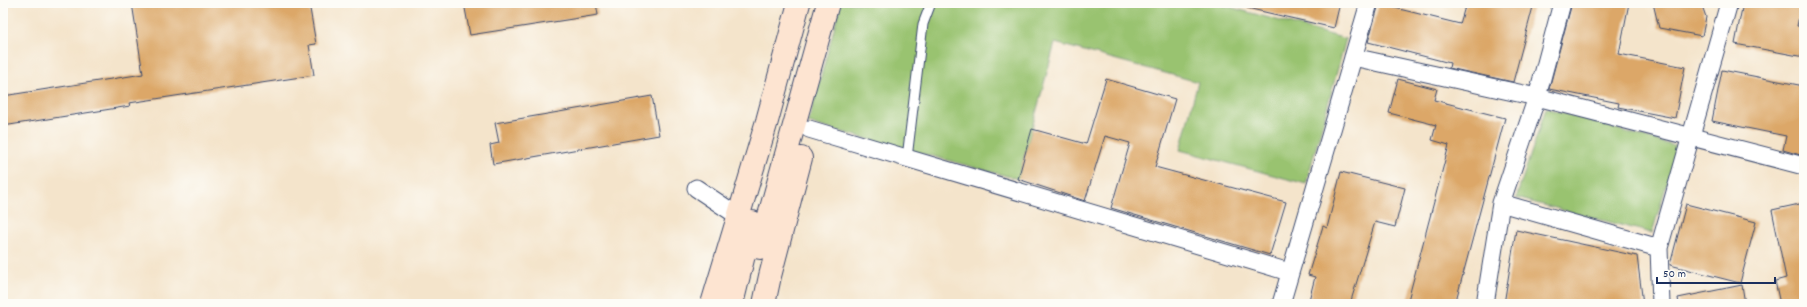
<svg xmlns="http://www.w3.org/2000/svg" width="1807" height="307" viewBox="0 0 1807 307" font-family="Dekko,sans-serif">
<rect width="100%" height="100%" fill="#fdfcf7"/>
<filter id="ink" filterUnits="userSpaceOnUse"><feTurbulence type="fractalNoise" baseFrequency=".025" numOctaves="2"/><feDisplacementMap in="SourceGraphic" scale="8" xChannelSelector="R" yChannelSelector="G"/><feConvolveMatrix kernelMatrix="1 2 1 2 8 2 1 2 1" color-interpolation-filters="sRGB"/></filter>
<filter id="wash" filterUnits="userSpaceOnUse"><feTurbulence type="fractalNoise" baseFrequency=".012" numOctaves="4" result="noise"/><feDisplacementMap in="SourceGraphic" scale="16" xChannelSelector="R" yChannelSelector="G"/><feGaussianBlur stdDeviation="0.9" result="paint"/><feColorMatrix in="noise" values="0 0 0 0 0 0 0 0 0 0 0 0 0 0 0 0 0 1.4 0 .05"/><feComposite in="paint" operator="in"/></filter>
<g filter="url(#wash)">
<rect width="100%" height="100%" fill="#f4e4cb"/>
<path fill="#99c370" stroke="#5a7967" d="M 841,3 L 1215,3 L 1346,39 L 1306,184 L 1180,150 L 1198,82 L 1055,43 L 1018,179 L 808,123 Z
M 1546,108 L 1678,147 L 1652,233 L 1516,198 Z"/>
<g id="blocks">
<path fill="#dca768" d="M 132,3 L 309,3 L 316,44 L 309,45 L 314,75 L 129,103 L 130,106 L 3,126 L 3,96 L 143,74 Z
M 464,3 L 596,3 L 598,15 L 470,35 Z
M 1248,3 L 1340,3 L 1334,28 L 1247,8 Z
M 1466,3 L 1534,3 L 1513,82 L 1449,68 L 1450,63 L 1368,42 L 1379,4 L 1460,24 Z
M 1572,3 L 1629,3 L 1619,54 L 1685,67 L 1675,118 L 1618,107 L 1619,103 L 1549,89 Z
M 1653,3 L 1701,3 L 1706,17 L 1702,36 L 1659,28 Z
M 1743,3 L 1802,3 L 1797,26 L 1804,27 L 1804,57 L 1735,44 Z
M 1722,70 L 1804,86 L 1804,156 L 1783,150 L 1786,136 L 1712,121 Z
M 1106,79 L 1175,99 L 1155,167 L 1286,202 L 1270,255 L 1111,208 L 1130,143 L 1105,136 L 1085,201 L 1018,179 L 1032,129 L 1086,144 Z
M 1398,79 L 1437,89 L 1434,100 L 1505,118 L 1455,304 L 1407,304 L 1449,145 L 1432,140 L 1436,125 L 1389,113 Z
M 652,96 L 659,135 L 493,164 L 490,145 L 499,143 L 495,123 Z
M 1341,172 L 1405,188 L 1395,227 L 1375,222 L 1350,304 L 1308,304 L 1315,277 L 1308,275 L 1323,226 L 1327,228 Z
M 1804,203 L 1804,304 L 1780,304 L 1775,281 L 1786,278 L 1772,210 Z
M 1686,204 L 1756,222 L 1740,283 L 1670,265 Z
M 1516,230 L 1637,256 L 1643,304 L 1504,304 Z
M 1742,285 L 1745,304 L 1679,304 L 1678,298 Z"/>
</g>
</g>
<g filter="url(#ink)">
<use href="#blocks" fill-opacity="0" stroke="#3c4a6e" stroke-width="1"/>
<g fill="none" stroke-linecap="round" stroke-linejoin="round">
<defs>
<path id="lane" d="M 907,158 L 923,24 L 931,3"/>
<path id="street" d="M 1353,57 L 1537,97 L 1804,166
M 809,129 L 1289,272
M 696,188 L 738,216
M 1501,203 L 1659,248
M 1281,304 L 1369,3
M 1485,304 L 1501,203 L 1537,97 L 1562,3
M 1661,304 L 1659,248 L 1729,3"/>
<path id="secondary" d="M 760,248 L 828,3
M 712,304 L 767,121 L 799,3
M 732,304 L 752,222
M 764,304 L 770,276 L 801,158"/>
</defs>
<use href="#lane" stroke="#3c4a6e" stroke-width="11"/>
<use href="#street" stroke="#3c4a6e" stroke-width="19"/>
<use href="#secondary" stroke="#3c4a6e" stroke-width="24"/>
<use href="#lane" stroke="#fff" stroke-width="9"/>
<use href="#street" stroke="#fff" stroke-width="17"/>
<use href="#secondary" stroke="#fde4d1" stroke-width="22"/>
</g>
</g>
<rect width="1807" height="307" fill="none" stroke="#fdfcf7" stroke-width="16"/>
<path d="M1657 277v6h118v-6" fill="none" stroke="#1b2f5e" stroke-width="2"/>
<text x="1663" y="277" font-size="12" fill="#1b2f5e" stroke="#fdfcf7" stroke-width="3" paint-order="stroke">50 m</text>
</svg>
